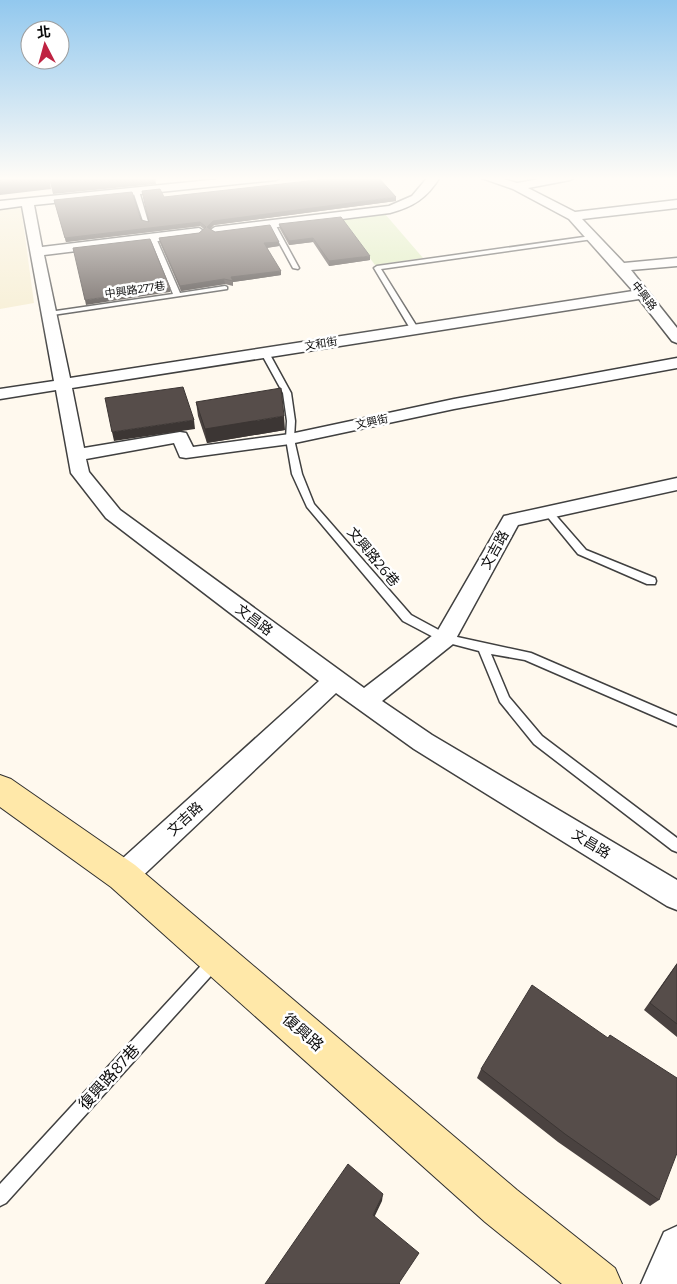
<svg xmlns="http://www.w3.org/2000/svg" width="677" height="1284" viewBox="0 0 677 1284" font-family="Bitter,'Noto Sans TC',serif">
<rect width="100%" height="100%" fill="#fff9ee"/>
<path fill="#f5ecce" d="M 21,207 L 34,303 L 0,309 L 0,209 Z"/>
<path fill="#d9eab7" d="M 385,214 L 423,258 L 375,265 L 341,219 Z"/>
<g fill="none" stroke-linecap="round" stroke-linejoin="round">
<defs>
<path id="service" d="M 136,189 L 139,191 L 149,225 L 144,224 L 133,191 Z
M 272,222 L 275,224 L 299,268 L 298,269 L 293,268 L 269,224 Z
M 153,236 L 156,238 L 180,293 L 225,286 L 227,287 L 227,289 L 46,316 L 45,314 L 49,312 L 173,294 L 150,238 Z
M 591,236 L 593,237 L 593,239 L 381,269 L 419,330 L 415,332 L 411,330 L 374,268 L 377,266 Z
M 262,351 L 268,351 L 291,393 L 295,421 L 294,439 L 302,474 L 314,504 L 411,615 L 448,635 L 531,653 L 677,716 L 677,726 L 525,660 L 491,654 L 509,697 L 542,736 L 677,838 L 677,852 L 672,850 L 534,744 L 500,702 L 479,651 L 441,641 L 403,621 L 307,507 L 292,474 L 286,439 L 287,421 L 283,393 L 261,353 Z
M 549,510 L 552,511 L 586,550 L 655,578 L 656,581 L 655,584 L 647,584 L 578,554 L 546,515 L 544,513 Z
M 214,954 L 219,957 L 222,962 L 219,967 L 6,1203 L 0,1206 L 0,1184 L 209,957 Z"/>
<path id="minor" d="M 241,177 L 281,177 L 276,180 L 34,205 L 42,247 L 199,228 L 205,232 L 199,236 L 44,255 L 70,378 L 633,291 L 569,219 L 513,189 L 479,177 L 497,177 L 517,183 L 551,177 L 575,177 L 570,180 L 528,188 L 575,212 L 677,200 L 677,208 L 582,219 L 624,263 L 677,258 L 677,266 L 631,270 L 677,328 L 677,343 L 672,341 L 639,299 L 72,388 L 84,448 L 180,432 L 186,433 L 193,447 L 290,434 L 454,399 L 677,358 L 677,368 L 454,409 L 290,444 L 186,458 L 180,457 L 174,443 L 86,459 L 89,472 L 120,510 L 364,688 L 437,632 L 504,516 L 677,478 L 677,490 L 518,525 L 453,644 L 382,701 L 432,735 L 677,880 L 677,910 L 667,906 L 414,749 L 336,693 L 133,885 L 123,889 L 113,885 L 109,876 L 113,867 L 319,681 L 106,518 L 71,473 L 56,390 L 0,399 L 0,389 L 54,381 L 22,206 L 0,209 L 0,201 Z
M 428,177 L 440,177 C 427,198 413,207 390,213 L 215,235 L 209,231 L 215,227 L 389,206 L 412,196 Z
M 677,1226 L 677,1284 L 641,1284 L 664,1232 Z"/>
<path id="secondary" d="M 0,775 L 11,779 L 135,865 L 517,1190 L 615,1268 L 622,1284 L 562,1284 L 485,1222 L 111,887 L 0,807 Z"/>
</defs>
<use href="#service" stroke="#404040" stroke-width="3"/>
<use href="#minor" stroke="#404040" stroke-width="3"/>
<use href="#secondary" stroke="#2f2f2f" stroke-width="2"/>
<use href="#service" fill="#fff" fill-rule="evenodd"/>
<use href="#minor" fill="#fff" fill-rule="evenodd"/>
<use href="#secondary" fill="#ffe8a9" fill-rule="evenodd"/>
</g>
<path fill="#4a4240" d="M 164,197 L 396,201 L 214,225 L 210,229 L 215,232 L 279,242 L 279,246 L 267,248 L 281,275 L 233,282 L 233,286 L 225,284 L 181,291 L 160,243 L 159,238 L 199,233 L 204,229 L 200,226 L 66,242 L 54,200 L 149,222 Z
M 279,224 L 370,260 L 329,266 L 313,242 L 289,245 L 280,229 Z
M 196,402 L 285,430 L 207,443 L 198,416 Z
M 677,963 L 677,1037 L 644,1010 Z
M 610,1035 L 659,1200 L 650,1206 L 558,1142 L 477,1078 L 481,1069 L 608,1038 Z"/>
<path fill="#3c3634" d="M 49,177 L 51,189 L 0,195 L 0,182 Z
M 97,177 L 155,177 L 156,184 L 53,194 L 50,182 Z
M 396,197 L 396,201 L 214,225 L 207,232 L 207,227 L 213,221 Z
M 200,222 L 200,226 L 66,242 L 65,238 Z
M 313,238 L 313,242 L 289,245 L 289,241 Z
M 279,242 L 279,246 L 265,248 L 264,243 Z
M 370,256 L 370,260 L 329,266 L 329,261 Z
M 281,271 L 281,275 L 233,282 L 231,277 Z
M 224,279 L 225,284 L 181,291 L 180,286 Z
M 170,288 L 170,292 L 86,305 L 85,300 Z
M 284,416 L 285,430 L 207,443 L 205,429 Z
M 194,420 L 195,429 L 114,441 L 112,432 Z
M 383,1194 L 382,1201 L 372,1222 L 373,1215 Z"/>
<path fill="#564d4a" stroke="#3c3634" d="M 0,177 L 48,177 L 0,182 Z
M 49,177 L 97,177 L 50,182 Z
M 344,177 L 378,177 L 396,197 L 213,221 L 207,227 L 215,232 L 270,225 L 279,242 L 264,243 L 281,271 L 231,277 L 233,281 L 224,279 L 180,286 L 159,238 L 199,233 L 206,227 L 200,222 L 65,238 L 54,200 L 132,192 L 141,220 L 149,222 L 142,191 L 160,189 L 164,197 Z
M 341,217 L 370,256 L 329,261 L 313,238 L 289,241 L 279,224 Z
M 150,239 L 170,288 L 85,300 L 73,248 Z
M 183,387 L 194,420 L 112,432 L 105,398 Z
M 281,388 L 284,416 L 205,429 L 196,402 Z
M 677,964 L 677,1024 L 650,1003 Z
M 532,985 L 608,1038 L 610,1035 L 677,1078 L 677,1153 L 659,1200 L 565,1134 L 481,1069 Z
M 348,1164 L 383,1194 L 373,1215 L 419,1253 L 399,1283 L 400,1284 L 265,1284 Z"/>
<linearGradient id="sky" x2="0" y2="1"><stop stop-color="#92c8ee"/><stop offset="0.5" stop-color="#fffcf7"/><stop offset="1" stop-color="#fffcf7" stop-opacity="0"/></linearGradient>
<rect width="677" height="357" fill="url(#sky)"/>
<g text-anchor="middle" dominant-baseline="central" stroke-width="5" stroke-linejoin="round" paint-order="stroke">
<g font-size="11" fill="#0d0d0d" stroke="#fff">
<text transform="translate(135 290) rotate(-8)">中興路277巷</text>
<text transform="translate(644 296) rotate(52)">中興路</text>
<text transform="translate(321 344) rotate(-9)">文和街</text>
<text transform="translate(372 422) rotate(-12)">文興街</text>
</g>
<g font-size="14" fill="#0d0d0d" stroke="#fff">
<text transform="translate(495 550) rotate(-61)">文吉路</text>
<text transform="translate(373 557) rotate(50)">文興路26巷</text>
<text transform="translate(254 620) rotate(37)">文昌路</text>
<text transform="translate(185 819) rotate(-43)">文吉路</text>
<text transform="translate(591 844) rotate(31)">文昌路</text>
</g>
<g font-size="16" fill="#0d0d0d" stroke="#fff">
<text transform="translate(303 1032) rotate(41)">復興路</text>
<text transform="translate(109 1077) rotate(-48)">復興路87巷</text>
</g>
</g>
<g transform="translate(45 45) rotate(354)"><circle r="24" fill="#ffffff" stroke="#9e9e9e"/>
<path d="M0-4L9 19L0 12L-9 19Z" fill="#bf2342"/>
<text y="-8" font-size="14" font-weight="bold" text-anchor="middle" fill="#0d0d0d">北</text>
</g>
</svg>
